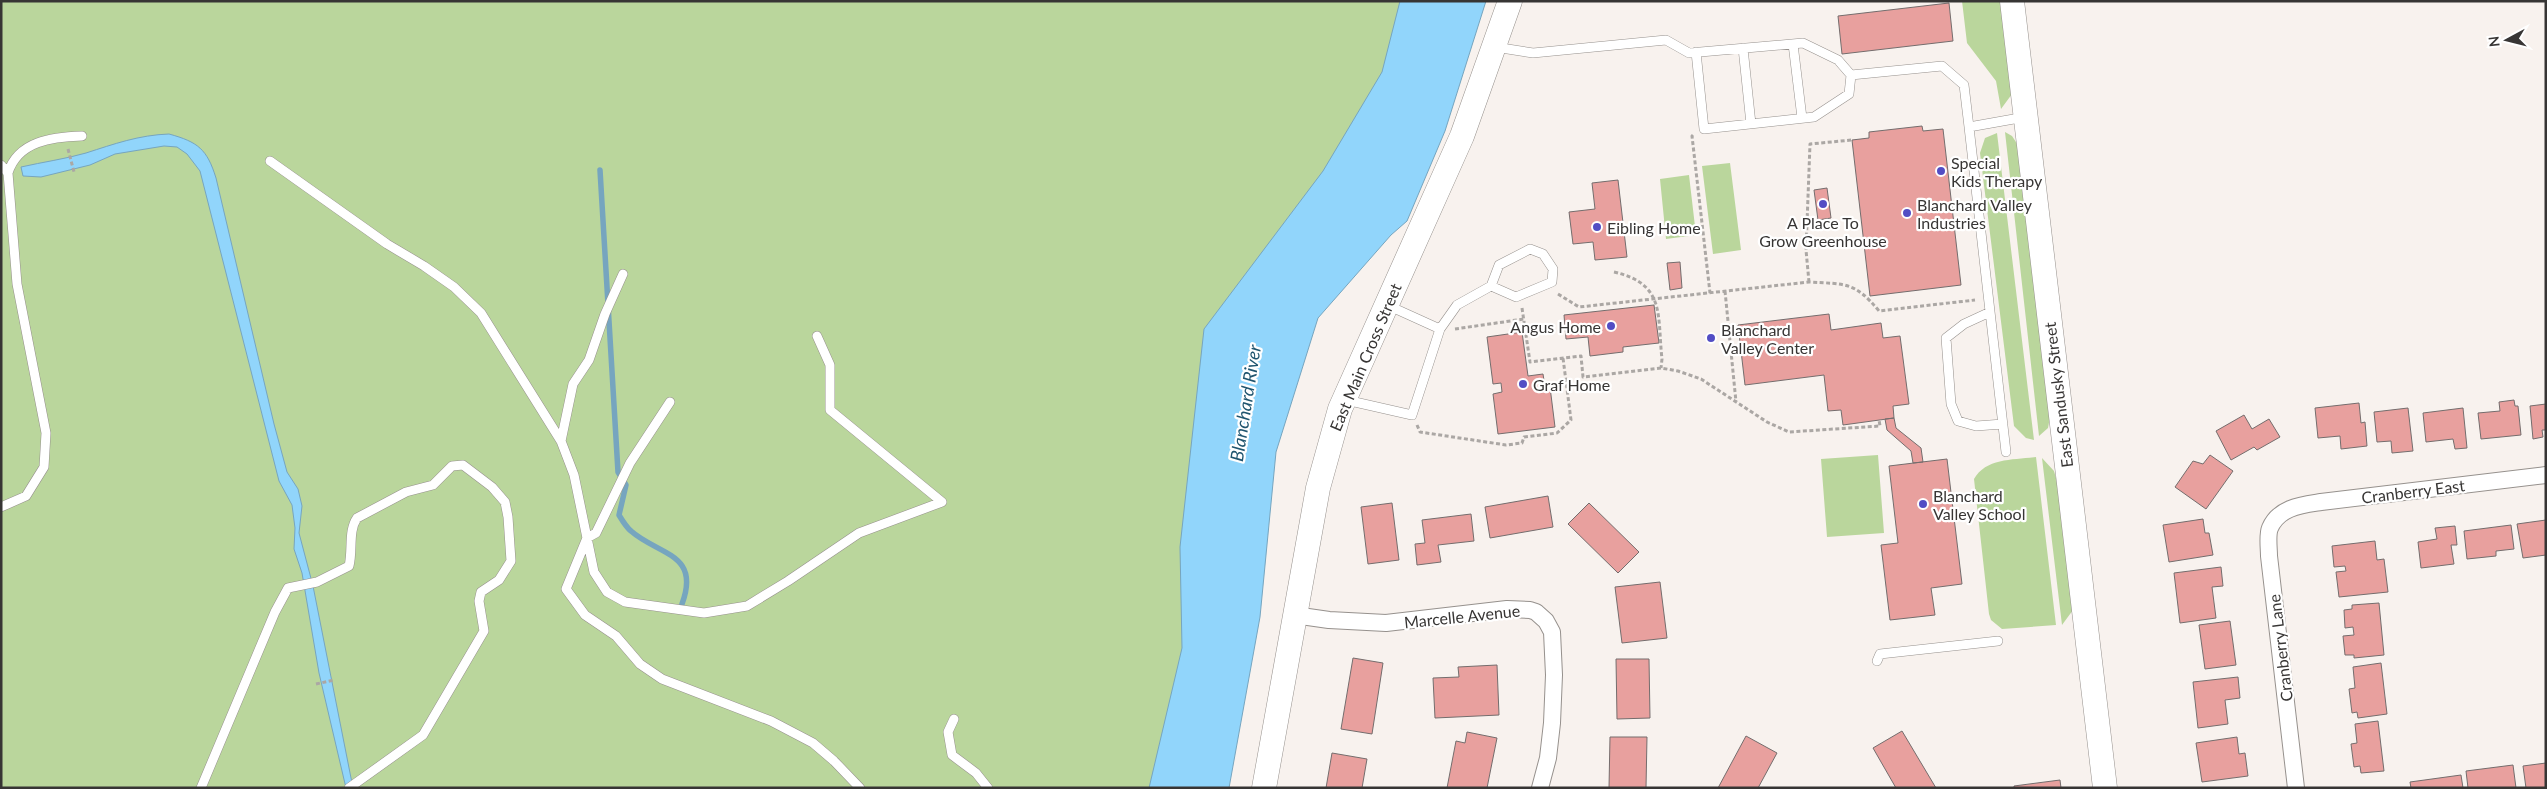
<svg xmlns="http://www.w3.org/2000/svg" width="2547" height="789" viewBox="0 0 2547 789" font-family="Lato,sans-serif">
<rect width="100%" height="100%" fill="#f8f2ee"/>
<path fill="#bad69c" d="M 1,1 L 1434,1 L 1253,340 L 1168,788 L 1,788 Z
M 1962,1 L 2002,1 L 2012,94 L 2001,109 L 1996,81 L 1967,43 Z
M 2005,132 L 2012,136 L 2020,148 L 2050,417 L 2048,428 L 2039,436 Z
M 1997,133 L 2034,440 L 2026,438 L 2014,426 L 1980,153 L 1985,138 Z
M 1730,163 L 1741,250 L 1713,254 L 1702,166 Z
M 1689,175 L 1696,235 L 1666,239 L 1660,179 Z
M 1878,455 L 1884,533 L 1827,537 L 1821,459 Z
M 2036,457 L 2056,625 L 2002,629 L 1991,620 L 1989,614 L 1974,479 C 1986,458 2013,460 2036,457 Z
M 2042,458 L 2054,471 L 2059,489 L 2073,610 L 2062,625 Z"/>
<path fill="#91d5fb" stroke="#76a5bf" d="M 1400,1 L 1486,1 L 1445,131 L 1407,221 L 1391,235 L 1318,318 L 1276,452 L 1260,617 L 1229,788 L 1149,788 L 1182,648 L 1180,547 L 1204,329 L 1323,171 L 1382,72 Z
M 169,134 C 198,142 207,149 216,178 L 274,424 L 287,472 L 298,489 L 302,506 L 299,533 L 313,586 L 353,788 L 346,788 L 319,673 L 302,573 L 294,549 L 295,528 L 292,505 L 279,481 L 200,171 L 187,154 L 177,147 L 164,146 L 115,154 L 90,165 L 41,177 L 23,176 L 21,167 C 43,162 65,159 86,153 C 114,144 139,135 169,134 Z"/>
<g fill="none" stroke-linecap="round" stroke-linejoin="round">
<path stroke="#76a5bf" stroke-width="5.5" d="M 600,170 L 618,472 L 626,485 L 619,515 C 622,520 626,527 631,531 C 658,555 701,553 682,604"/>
</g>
<path fill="#e8a09e" stroke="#746d6d" d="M 1949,3 L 1953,41 L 1842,54 L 1838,16 Z
M 1922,126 L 1923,131 L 1943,129 L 1961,285 L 1870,296 L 1852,140 L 1869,138 L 1869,132 Z
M 1618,180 L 1627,257 L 1595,260 L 1593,242 L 1573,244 L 1569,212 L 1595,209 L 1592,183 Z
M 1827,188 L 1831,218 L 1818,220 L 1814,190 Z
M 1680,262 L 1682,288 L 1670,290 L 1667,263 Z
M 1654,305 L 1659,343 L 1623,347 L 1623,352 L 1590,356 L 1588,337 L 1566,339 L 1564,315 Z
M 1829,314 L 1831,330 L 1881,323 L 1883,338 L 1900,336 L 1909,404 L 1893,406 L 1894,418 L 1843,425 L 1841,410 L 1828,411 L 1824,375 L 1745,385 L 1738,325 Z
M 1522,332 L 1528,376 L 1543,374 L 1545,387 L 1550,387 L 1555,427 L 1498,434 L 1493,394 L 1502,392 L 1501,383 L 1493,384 L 1487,337 Z
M 2514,400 L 2515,406 L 2518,406 L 2521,435 L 2481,439 L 2478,413 L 2500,411 L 2499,402 Z
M 2359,403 L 2361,423 L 2365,422 L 2367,446 L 2341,449 L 2340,436 L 2318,438 L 2315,408 Z
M 2546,404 L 2546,430 L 2542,430 L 2543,437 L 2533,439 L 2530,406 Z
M 2408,408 L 2413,451 L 2392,453 L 2391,441 L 2377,442 L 2374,412 Z
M 2463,408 L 2467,448 L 2455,449 L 2453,439 L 2426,442 L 2423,413 Z
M 2244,415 L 2252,429 L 2269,419 L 2280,437 L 2257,450 L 2254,447 L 2231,460 L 2216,431 Z
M 1894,418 L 1896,428 L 1921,448 L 1923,462 L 1913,463 L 1911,451 L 1887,430 L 1885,419 Z
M 2210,455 L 2233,471 L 2206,509 L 2175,487 L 2193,461 L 2203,464 Z
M 1947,459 L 1962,584 L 1931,588 L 1935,615 L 1890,620 L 1881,545 L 1898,543 L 1889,466 Z
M 1548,496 L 1553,527 L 1490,538 L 1485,507 Z
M 1392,503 L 1399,560 L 1368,564 L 1361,507 Z
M 1589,503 L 1639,552 L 1618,573 L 1568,524 Z
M 1471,514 L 1474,541 L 1438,545 L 1441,562 L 1417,565 L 1415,544 L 1425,543 L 1422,520 Z
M 2203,519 L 2205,533 L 2209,533 L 2213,555 L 2169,562 L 2163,525 Z
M 2546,520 L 2546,555 L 2523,558 L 2517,524 Z
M 2511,525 L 2514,549 L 2496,551 L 2496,556 L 2467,559 L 2464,531 Z
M 2455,526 L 2457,545 L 2451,545 L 2454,564 L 2421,568 L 2418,542 L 2437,539 L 2435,528 Z
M 2375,541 L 2377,560 L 2384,559 L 2388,592 L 2339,597 L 2336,572 L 2346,571 L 2345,566 L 2334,567 L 2332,546 Z
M 2221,567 L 2223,586 L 2212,587 L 2216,618 L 2180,623 L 2174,573 Z
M 1660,582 L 1667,638 L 1622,643 L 1615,587 Z
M 2379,603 L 2384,655 L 2354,658 L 2354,655 L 2345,655 L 2343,636 L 2354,635 L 2353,627 L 2345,628 L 2344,610 L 2352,609 L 2352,605 Z
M 2230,621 L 2236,665 L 2205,669 L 2199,625 Z
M 1353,658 L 1383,663 L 1372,734 L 1341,729 Z
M 1616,659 L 1649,659 L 1650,718 L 1617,719 Z
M 2381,663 L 2387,714 L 2358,718 L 2357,712 L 2352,713 L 2349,689 L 2355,688 L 2353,667 Z
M 1497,665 L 1499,715 L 1435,718 L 1433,678 L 1459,677 L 1458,667 Z
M 2238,677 L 2240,698 L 2225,700 L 2228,724 L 2198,728 L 2193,682 Z
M 2378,721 L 2384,771 L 2361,773 L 2360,766 L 2354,767 L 2351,744 L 2357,743 L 2355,724 Z
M 1902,731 L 1936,788 L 1896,788 L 1873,748 Z
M 1467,732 L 1497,738 L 1487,788 L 1447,788 L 1456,741 L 1465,743 Z
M 1746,736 L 1777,753 L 1758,788 L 1718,788 Z
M 1610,737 L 1647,737 L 1646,788 L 1609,788 Z
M 2237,737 L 2239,754 L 2245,753 L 2248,776 L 2202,782 L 2196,743 Z
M 1332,753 L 1367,759 L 1362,788 L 1326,788 Z
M 2546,763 L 2546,788 L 2526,788 L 2523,766 Z
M 2513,765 L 2516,788 L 2468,788 L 2466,771 Z
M 2461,775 L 2463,788 L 2411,788 L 2410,782 Z
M 2060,780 L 2061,788 L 2014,788 L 2014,786 Z"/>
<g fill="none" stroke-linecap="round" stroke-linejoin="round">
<defs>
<path id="service" d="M 1793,44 L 1802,118
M 1495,47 L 1533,53 L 1666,40 L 1689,53 L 1803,43 L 1838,60 L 1851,75 L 1942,66 L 1964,85 L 1969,127
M 1743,48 L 1751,124
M 1696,52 L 1704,129 L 1814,117 L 1849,94 L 1851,75
M 270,161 L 387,244 L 424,266 L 454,287 L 481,313 L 561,441 L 574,475 L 587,538 L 566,589 L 585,615 L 616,636 L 640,664 L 662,679 L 771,721 L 813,743 L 834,761 L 860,788
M 1,165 L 8,173 L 17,284 L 46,433 L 44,467 L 26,496 L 1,507
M 8,173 C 18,141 52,137 82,136
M 1990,312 L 1964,324 L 1946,338 L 1951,404 L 1958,421 L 1976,426 L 2003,424
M 1440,329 L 1457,305 L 1491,286 L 1499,265 L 1530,249 L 1543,254 L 1553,269 L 1552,282 L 1516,297 L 1491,286
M 817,336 L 830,365 L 830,410 L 942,502
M 1346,400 L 1412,415 L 1440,329 L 1387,305
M 670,402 L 630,463 L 596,533 L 587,538 L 594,572 L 607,592 L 625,602 L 704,613 L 747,606 L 788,581 L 859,533 L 942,502
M 561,441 L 573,384 L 589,360 L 605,314 L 623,274
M 2006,452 L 1969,127 L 2025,117
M 1877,661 L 1880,654 L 1998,641
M 954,719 L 948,732 L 952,755 L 976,773 L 988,788
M 201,788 L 275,612 L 288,588 L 317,582 L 349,566 C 353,550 348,531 357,518 L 406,492 L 433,485 L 452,466 L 463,465 L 492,487 L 505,502 L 508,517 L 511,561 L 499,580 L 481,592 L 479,601 L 484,631 L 423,735 L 349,788"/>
<path id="minor" d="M 1294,615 L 1329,620 L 1386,623 L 1507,609 L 1530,610 L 1536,612 L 1546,621 L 1552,632 L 1554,675 L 1552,723 L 1548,758 L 1540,788
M 2296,788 L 2269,556 C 2269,548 2267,535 2270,528 C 2279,507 2302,505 2321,502 L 2546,475"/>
<path id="secondary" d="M 2012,1 L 2105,788
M 1264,788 L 1318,488 L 1340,409 L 1462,136 L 1510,1"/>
</defs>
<use href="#service" stroke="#96918d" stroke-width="10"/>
<use href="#minor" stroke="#96918d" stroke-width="18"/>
<use href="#secondary" stroke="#96918d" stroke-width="25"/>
<path stroke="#aba7a4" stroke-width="3" stroke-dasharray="4 2.5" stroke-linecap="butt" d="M 1693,135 L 1692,136 L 1710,293
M 68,149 L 74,172
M 1614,272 C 1666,284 1657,315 1662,359 L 1661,368
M 1809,282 L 1806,250 L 1810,144 L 1852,140
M 1725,291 L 1736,402
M 1558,294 L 1579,307 L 1809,282 C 1846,284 1855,282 1879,311 L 1975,300
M 1522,308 L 1530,362 L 1581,356 L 1583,377 L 1661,368 L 1678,371 L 1701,379 L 1767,422 L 1789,432 L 1880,426 L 1879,420
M 1455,329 L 1524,319
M 1417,425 L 1420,432 L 1506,445 L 1522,443 L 1524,437 L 1557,433 L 1571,420 L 1563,358
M 316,684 L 334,680"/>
<use href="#service" stroke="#fff" stroke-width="9"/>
<use href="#minor" stroke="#fff" stroke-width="16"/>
<use href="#secondary" stroke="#fff" stroke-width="24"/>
</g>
<g fill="#524dc4" stroke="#fff" stroke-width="2">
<circle cx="1941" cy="171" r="5"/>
<circle cx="1823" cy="204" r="5"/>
<circle cx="1907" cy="213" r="5"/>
<circle cx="1597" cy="227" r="5"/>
<circle cx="1611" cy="326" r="5"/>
<circle cx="1711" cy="338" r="5"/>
<circle cx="1523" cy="384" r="5"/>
<circle cx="1923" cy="504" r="5"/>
</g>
<g text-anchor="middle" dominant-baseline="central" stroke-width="4.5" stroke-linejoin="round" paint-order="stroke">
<g font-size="16" fill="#373534" stroke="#fff" text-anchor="start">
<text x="1951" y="162">Special<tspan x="1951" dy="18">Kids Therapy</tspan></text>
<text x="1917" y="204">Blanchard Valley<tspan x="1917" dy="18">Industries</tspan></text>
<text x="1823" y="222" text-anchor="middle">A Place To<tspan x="1823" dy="18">Grow Greenhouse</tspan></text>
<text x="1607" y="227">Eibling Home</text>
<text x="1601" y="326" text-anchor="end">Angus Home</text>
<text x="1721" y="329">Blanchard<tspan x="1721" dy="18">Valley Center</tspan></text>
<text x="1533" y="384">Graf Home</text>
<text x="1933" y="495">Blanchard<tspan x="1933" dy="18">Valley School</tspan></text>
</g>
<g font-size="16" fill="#373534" stroke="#fff">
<text transform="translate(1365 357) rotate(-67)">East Main Cross Street</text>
<text transform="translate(2058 395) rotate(-97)">East Sandusky Street</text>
<text transform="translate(2413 491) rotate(-7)">Cranberry East</text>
<text transform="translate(1462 616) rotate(-6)">Marcelle Avenue</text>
<text transform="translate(2280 648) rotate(-97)">Cranberry Lane</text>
</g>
<g font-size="18" font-style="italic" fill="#20556f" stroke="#fff">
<text transform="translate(1245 403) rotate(-81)">Blanchard River</text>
</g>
</g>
<rect width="2547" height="789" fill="none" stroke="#373534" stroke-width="5"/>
<g transform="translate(2507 40) rotate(263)" stroke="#ffffff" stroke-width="4" paint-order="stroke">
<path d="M0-4L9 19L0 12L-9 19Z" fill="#373534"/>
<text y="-8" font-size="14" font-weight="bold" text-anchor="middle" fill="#373534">N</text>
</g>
</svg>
